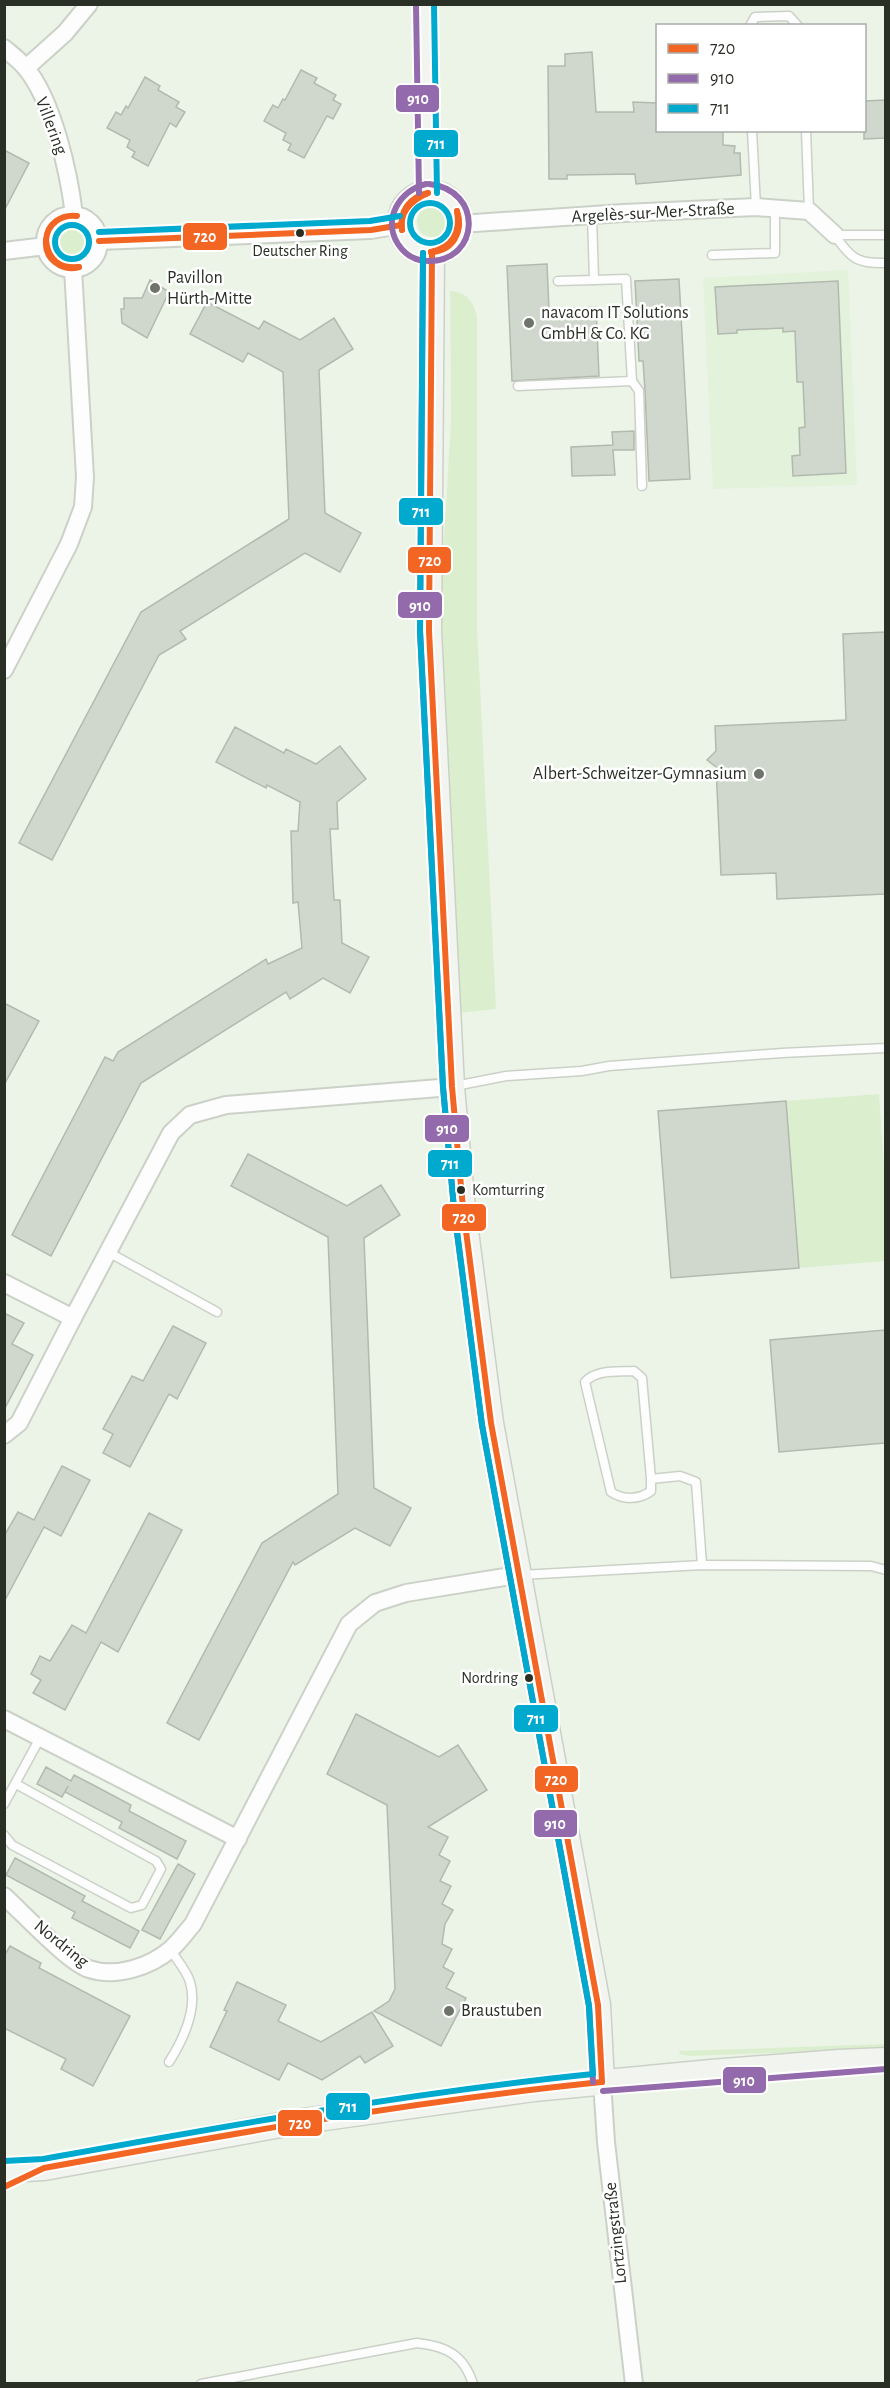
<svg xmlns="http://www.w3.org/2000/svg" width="890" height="2388" font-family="'Alegreya Sans',sans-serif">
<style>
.built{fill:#e3f2db}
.green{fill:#dbefcf}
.building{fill:#d0d7cc;stroke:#b2b9af;stroke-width:1.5}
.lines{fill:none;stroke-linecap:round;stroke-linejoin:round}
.lane-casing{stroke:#cbd1c7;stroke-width:11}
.street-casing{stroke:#cbd1c7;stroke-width:20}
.secondary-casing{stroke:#cbd1c7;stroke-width:27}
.lane{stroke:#fcfdfc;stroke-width:8}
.street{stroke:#fcfdfc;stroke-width:16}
.secondary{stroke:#f2f4f0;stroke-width:24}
.bus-1-casing{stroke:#fff;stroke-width:10}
.bus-2-casing{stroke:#fff;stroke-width:10}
.bus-3-casing{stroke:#fff;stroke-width:10}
.bus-1{stroke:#f26522;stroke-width:6}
.bus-2{stroke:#936aab;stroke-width:6}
.bus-3{stroke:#00a9ce;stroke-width:6}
.bus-dot{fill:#2a2f26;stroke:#fff;stroke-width:2}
.poi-dot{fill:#6e746a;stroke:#fff;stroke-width:2}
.labels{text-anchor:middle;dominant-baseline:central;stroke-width:5;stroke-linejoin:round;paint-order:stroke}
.bus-label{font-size:16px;fill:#2a2f26;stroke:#fff}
.street-label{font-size:18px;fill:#2a2f26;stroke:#fff}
.poi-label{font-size:18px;fill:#2a2f26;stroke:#fff;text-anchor:start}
.line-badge{stroke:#fff;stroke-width:2}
.badge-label{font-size:16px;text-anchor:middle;font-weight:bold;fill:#fff}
</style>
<rect width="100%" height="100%" fill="#ecf4e8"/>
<!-- built -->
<path class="built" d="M 848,270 L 857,485 L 713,489 L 703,278 Z"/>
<!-- green -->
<g class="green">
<circle cx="432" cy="222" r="15"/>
<circle cx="75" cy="241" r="15"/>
<path d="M 450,291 C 467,292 473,301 477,316 L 477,625 L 496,1009 L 459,1013 L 445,786 L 440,612 L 451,419 Z"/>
<path d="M 879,1094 L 885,1182 L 885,1261 L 799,1268 L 786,1101 Z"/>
<path d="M 885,2044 L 885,2049 L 689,2056 L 679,2054 L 680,2051 Z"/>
</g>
<!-- building -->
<g class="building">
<path d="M 592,52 L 596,112 L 634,112 L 633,102 L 657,103 L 657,130 L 723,130 L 723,145 L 735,146 L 734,153 L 740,153 L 741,175 L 636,184 L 635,174 L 567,175 L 567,179 L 549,179 L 548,66 L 565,66 L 565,54 Z"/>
<path d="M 301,70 L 317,78 L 314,83 L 336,95 L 333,100 L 341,104 L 333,119 L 327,116 L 304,158 L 288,150 L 291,144 L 283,140 L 286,133 L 264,121 L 273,105 L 278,108 L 283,99 L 285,100 Z"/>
<path d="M 145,77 L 160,86 L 158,90 L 179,102 L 176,107 L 185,112 L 176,127 L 170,123 L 148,166 L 132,157 L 135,152 L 127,147 L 130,140 L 107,128 L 116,112 L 121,115 L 126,106 L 128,108 Z"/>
<path d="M 885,100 L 885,138 L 864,139 L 864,101 Z"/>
<path d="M 4,150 L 29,163 L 4,211 Z"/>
<path d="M 547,264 L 549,310 L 596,307 L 599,376 L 512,381 L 507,266 Z"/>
<path d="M 679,279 L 690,479 L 649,481 L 645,391 L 643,361 L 639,361 L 635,281 Z"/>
<path d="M 150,280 L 169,292 L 147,338 L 122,323 L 121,309 L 124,309 L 124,298 L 142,298 Z"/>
<path d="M 838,281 L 846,473 L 793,476 L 792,456 L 800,455 L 799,428 L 805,427 L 803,382 L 797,382 L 795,331 L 783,332 L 783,328 L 737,330 L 737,333 L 718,334 L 715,287 Z"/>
<path d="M 207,302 L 259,329 L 264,321 L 300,340 L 334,318 L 353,349 L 319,370 L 325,513 L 361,533 L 340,572 L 305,553 L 180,631 L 186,639 L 159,655 L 52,860 L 19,843 L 141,612 L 289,519 L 283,372 L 248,353 L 243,362 L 190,334 Z"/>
<path d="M 634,431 L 634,450 L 613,450 L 615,475 L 572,476 L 571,447 L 613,445 L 612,432 Z"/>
<path d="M 885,632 L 885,894 L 777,899 L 776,873 L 721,875 L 716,767 L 707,760 L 716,751 L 715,726 L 846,720 L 843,634 Z"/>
<path d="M 235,727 L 284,753 L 286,749 L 316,764 L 340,746 L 366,779 L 337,802 L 338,829 L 330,829 L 334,900 L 340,900 L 342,943 L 369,957 L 350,993 L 323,978 L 290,999 L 286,992 L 141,1083 L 51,1256 L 12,1235 L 105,1057 L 113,1061 L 118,1052 L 266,959 L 268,964 L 302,948 L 298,902 L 293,903 L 291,831 L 298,831 L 300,802 L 267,785 L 266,788 L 216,762 Z"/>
<path d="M 4,1003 L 39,1021 L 4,1085 Z"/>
<path d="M 786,1101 L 799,1268 L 671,1278 L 658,1111 Z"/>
<path d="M 248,1154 L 347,1206 L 381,1185 L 400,1215 L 364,1238 L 374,1488 L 411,1508 L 390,1546 L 355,1528 L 295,1565 L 293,1562 L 199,1740 L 167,1723 L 262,1543 L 338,1494 L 328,1237 L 231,1186 Z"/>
<path d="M 4,1313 L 24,1323 L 12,1344 L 33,1355 L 4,1410 Z"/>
<path d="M 173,1326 L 206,1343 L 177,1399 L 169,1394 L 130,1467 L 103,1453 L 113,1434 L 103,1429 L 132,1376 L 143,1381 Z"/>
<path d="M 885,1330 L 885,1443 L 779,1452 L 770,1340 Z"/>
<path d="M 62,1466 L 90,1480 L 61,1536 L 44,1527 L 4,1602 L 4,1536 L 18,1512 L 34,1520 Z"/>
<path d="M 149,1513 L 182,1530 L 118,1652 L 101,1642 L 65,1710 L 33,1693 L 41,1680 L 31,1674 L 40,1656 L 50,1661 L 72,1625 L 86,1633 Z"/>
<path d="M 356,1714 L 439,1757 L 458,1745 L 487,1790 L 428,1827 L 448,1837 L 439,1855 L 450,1861 L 440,1881 L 451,1886 L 442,1904 L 453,1910 L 445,1924 L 442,1944 L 452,1949 L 443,1967 L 454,1973 L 446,1988 L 466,1998 L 441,2046 L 374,2011 L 389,2001 L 395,1989 L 387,1805 L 327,1774 Z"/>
<path d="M 46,1767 L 71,1781 L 74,1775 L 97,1787 L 131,1805 L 129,1811 L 186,1841 L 177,1859 L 119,1828 L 122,1822 L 65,1792 L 68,1786 L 62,1797 L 37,1784 Z"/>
<path d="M 15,1858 L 85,1896 L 82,1901 L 139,1931 L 130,1948 L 72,1918 L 75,1912 L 6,1875 Z"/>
<path d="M 178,1864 L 195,1874 L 160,1939 L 142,1930 Z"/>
<path d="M 10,1946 L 41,1963 L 39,1968 L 130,2016 L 93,2086 L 61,2069 L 66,2059 L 4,2028 L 4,1956 Z"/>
<path d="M 237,1982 L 286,2005 L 278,2021 L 321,2042 L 372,2012 L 393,2046 L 365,2063 L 360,2056 L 322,2080 L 288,2063 L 279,2080 L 210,2047 L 227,2011 L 224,2010 Z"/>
</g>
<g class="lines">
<defs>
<g id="lane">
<path d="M 750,26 L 755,17 L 789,16 L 798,26"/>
<path d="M 752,130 L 756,207"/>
<path d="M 806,130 L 809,211"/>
<path d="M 835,235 C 850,258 857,264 886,263"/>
<path d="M 835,235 L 886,235"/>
<path d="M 712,255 L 775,253 L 775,208"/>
<path d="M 558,281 L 594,280"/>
<path d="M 632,381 L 639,391 L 642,486"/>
<path d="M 518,386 L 632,381 L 626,279 L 594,280 L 592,215"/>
<path d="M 455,1086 L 506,1076 L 582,1071 L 609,1066 L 782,1053 L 886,1048"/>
<path d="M 108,1252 L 217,1312"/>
<path d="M 651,1479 L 642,1378 L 634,1371 C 618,1372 596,1369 585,1382 L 611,1492 C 623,1500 639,1500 651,1491 L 651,1479 L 680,1476 L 696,1482 L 702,1565"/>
<path d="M 521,1575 L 702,1565 L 871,1566 L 886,1570"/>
<path d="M 4,1804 L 40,1738"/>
<path d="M 4,1835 L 12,1845 L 131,1908 L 142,1905 L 161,1869 L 156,1861 L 16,1784"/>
<path d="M 169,2062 C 183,2040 198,2009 190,1982 C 187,1971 176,1959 170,1949"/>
<path d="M 201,2384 L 417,2343 C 446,2346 464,2355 473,2384"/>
</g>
<g id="street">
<path d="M 4,48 C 11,54 19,60 25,67 C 53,100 69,173 74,215"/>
<path d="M 26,68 L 65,33 L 89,4"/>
<circle cx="72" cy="242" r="27"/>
<path d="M 460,224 L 623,213 L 756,207 L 809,211 L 835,235"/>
<path d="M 99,241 L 371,230 L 401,225"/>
<path d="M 4,251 L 46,246"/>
<path d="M 4,670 L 69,544 L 83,507 L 85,477 L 73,269"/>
<path d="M 4,1283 L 73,1318 L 19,1423 L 4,1435"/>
<path d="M 73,1318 L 171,1133 L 190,1115 L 226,1105 L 452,1087"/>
<path d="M 4,1719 L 238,1839"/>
<path d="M 4,1896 C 23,1913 68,1962 89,1969 C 116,1978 150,1967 171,1949 C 179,1942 186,1932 193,1924 L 349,1624 L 375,1603 L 406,1593 L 517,1575"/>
<path d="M 602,2082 L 606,2142 L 634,2384"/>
</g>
<g id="secondary">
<path d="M 425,4 L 428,193"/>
<circle cx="430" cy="223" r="30"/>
<path d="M 432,253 L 429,631 L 452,1087 L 463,1208 L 491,1423 L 598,2005 L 602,2082"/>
<path d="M 4,2170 L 44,2168 L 303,2121 L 534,2089 L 711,2072 L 839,2062 L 886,2060"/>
</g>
</defs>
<!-- lane casing -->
<use href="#lane" class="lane-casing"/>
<!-- street casing -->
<use href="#street" class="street-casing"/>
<!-- secondary casing -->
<use href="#secondary" class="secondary-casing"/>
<!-- lane -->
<use href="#lane" class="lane"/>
<!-- street -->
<use href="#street" class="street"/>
<!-- secondary -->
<use href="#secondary" class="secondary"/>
<defs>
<g id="bus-1">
<path d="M 402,230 C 399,211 410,197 428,193"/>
<path d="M 402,230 C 399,211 412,200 428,193"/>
<path d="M 46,240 C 48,260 60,269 79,267"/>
<path d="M 46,240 C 44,259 62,272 79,267"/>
<path d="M 46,240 C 47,224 61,214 77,216"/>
<path d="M 99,241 L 371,230 L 401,225"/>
<path d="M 431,252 C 453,247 461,233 457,211"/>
<path d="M 431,252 C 453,251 464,231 457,211"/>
<path d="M 432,253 L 429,631 L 452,1087 L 463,1208 L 491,1423 L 598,2005 L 602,2082"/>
<path d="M 4,2187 L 44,2168 C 230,2134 414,2101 602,2082"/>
</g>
<g id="bus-2">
<path d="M 416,4 L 419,193"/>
<path d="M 426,184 C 400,190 382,219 398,244 C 405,255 416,261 429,261 C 480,261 484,190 429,184"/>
<path d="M 423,253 L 420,631 L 443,1087 L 454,1209 L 482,1425 L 589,2006 L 593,2082"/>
<path d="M 603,2091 L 886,2069"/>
</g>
<g id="bus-3">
<path d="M 434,4 L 437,193"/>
<circle cx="430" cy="223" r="20"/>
<circle cx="72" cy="242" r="17"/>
<path d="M 99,232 L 370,221 L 400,216"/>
<path d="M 4,2161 L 43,2159 C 226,2126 408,2093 593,2074 L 589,2006 L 482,1425 L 454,1209 L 443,1087 L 420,631 L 423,253"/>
</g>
</defs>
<!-- bus-1 casing -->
<use href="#bus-1" class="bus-1-casing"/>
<!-- bus-2 casing -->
<use href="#bus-2" class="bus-2-casing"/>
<!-- bus-3 casing -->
<use href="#bus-3" class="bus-3-casing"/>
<!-- bus-1 -->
<use href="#bus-1" class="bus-1"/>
<!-- bus-2 -->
<use href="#bus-2" class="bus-2"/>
<!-- bus-3 -->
<use href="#bus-3" class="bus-3"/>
</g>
<!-- markers -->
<g class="bus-dot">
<circle cx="300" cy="233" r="5"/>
<circle cx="461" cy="1190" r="5"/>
<circle cx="529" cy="1678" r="5"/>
</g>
<g class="poi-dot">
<circle cx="155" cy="288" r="6"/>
<circle cx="529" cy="323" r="6"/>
<circle cx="759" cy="774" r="6"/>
<circle cx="449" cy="2011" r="6"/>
</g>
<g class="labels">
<!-- bus labels -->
<g class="bus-label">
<text x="300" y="251">Deutscher Ring</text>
<text x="472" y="1190" text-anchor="start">Komturring</text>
<text x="518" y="1678" text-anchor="end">Nordring</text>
</g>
<!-- street labels -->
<g class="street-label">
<text transform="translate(51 126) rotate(69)">Villering</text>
<text transform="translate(653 213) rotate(-3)">Argelès-sur-Mer-Straße</text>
<text transform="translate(61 1944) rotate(39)">Nordring</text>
<text transform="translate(616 2233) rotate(-96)">Lortzingstraße</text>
</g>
<!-- poi labels -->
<g class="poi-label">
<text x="167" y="278">Pavillon<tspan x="167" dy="21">Hürth-Mitte</tspan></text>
<text x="541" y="313">navacom IT Solutions<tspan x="541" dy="21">GmbH &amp; Co. KG</tspan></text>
<text x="747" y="774" text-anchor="end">Albert-Schweitzer-Gymnasium</text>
<text x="461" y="2011">Braustuben</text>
</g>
</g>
<g class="line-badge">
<rect x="395" y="84" width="45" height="29" rx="6" fill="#936aab"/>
<rect x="413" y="129" width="46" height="29" rx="6" fill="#00a9ce"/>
<rect x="182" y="222" width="46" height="29" rx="6" fill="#f26522"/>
<rect x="398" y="497" width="46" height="29" rx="6" fill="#00a9ce"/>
<rect x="407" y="546" width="45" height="28" rx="6" fill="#f26522"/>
<rect x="397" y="591" width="46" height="28" rx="6" fill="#936aab"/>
<rect x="424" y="1114" width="46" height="29" rx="6" fill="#936aab"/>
<rect x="427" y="1149" width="46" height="29" rx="6" fill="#00a9ce"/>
<rect x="441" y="1203" width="46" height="29" rx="6" fill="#f26522"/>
<rect x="513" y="1704" width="46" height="29" rx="6" fill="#00a9ce"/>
<rect x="534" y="1765" width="45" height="28" rx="6" fill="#f26522"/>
<rect x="533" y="1809" width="45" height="29" rx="6" fill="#936aab"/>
<rect x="722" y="2066" width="45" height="28" rx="6" fill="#936aab"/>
<rect x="325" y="2092" width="46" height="29" rx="6" fill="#00a9ce"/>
<rect x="277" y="2109" width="46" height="28" rx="6" fill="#f26522"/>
</g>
<g class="badge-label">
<text x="418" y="104">910</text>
<text x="436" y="149">711</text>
<text x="205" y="242">720</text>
<text x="421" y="517">711</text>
<text x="430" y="566">720</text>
<text x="420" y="611">910</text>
<text x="447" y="1134">910</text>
<text x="450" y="1169">711</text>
<text x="464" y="1223">720</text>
<text x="536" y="1724">711</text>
<text x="556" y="1785">720</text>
<text x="555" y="1829">910</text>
<text x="744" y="2086">910</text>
<text x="348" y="2112">711</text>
<text x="300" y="2129">720</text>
</g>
<!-- border -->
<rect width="890" height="2388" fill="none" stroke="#2a2f26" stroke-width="12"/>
<!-- legend -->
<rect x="656" y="24" width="210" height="108" fill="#ffffff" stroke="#aaaca8" stroke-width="1.5"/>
<rect x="668" y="44" width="30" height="9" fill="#f26522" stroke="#aaaca8" stroke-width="1.5"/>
<text x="710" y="54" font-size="18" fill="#2a2f26">720</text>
<rect x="668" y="74" width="30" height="9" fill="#936aab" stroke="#aaaca8" stroke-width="1.5"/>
<text x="710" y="84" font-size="18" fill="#2a2f26">910</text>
<rect x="668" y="104" width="30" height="9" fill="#00a9ce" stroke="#aaaca8" stroke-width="1.5"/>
<text x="710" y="114" font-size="18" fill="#2a2f26">711</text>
</svg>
